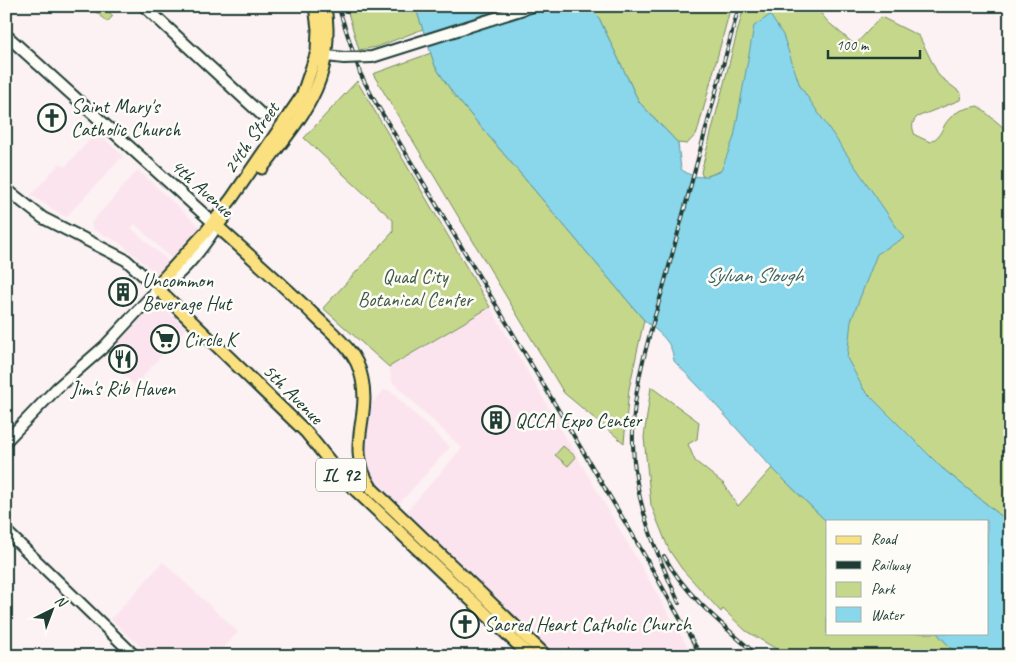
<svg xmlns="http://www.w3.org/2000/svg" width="1016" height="662" font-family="Caveat,sans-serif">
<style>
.built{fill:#fbe4ee}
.green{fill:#c5d78b;stroke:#728a60}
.water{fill:#8ad6ea;stroke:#5f99a1}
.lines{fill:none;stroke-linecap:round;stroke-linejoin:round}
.secondary-casing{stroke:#1f3d34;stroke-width:14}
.primary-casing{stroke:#1f3d34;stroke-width:15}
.secondary{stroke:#fdfcf7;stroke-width:10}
.primary{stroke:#fbe080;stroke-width:11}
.rail-casing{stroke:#1f3d34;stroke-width:4}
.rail{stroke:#fdfcf7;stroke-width:2;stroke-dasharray:5.5;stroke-linecap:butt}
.secondary-bridge-casing{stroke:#1f3d34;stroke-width:14;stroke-linecap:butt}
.secondary-bridge{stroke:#fdfcf7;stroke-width:10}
.labels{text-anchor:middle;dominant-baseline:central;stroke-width:5;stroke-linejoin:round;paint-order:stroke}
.shield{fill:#fdfcf7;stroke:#62766e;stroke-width:1}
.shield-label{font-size:19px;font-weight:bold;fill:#1f3d34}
.poi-label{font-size:20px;fill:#1f3d34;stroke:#fdfcf7;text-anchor:start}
.street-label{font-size:20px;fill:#1f3d34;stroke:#fdfcf7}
.park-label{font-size:20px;fill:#405c45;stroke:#fdfcf7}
.water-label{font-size:21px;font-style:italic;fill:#3a6362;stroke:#fdfcf7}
</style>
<rect width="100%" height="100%" fill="#fcf1f3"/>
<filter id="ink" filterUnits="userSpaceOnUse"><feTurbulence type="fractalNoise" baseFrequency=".02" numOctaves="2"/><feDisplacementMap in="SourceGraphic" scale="10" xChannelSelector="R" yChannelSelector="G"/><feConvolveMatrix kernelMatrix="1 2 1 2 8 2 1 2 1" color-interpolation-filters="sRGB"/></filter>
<g filter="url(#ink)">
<!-- built -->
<g class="built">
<path d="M 97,132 L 123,156 L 66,217 L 31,195 L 60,163 L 65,167 Z"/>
<path d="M 138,170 L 201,228 L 173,260 L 135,224 L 131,228 L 170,263 L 158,275 L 119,242 L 93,229 L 91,223 Z"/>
<path d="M 157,302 L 186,328 L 135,385 L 106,356 Z"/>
<path d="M 490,307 L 693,656 L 556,656 L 406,512 L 462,448 L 392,382 L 389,368 Z"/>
<path d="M 384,390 L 390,391 L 450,447 L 397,506 L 373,478 L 364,455 L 367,409 Z"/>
<path d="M 163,562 L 238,632 L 216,656 L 151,656 L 111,619 Z"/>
</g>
<!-- green -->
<g class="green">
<path d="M 97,6 L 103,6 L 113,16 L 107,22 L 94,10 Z"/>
<path d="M 346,6 L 415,6 L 423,29 L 377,47 L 359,50 Z"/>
<path d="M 569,6 L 731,6 L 697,133 L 687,144 L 678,143 L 639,102 L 598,16 L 575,11 Z"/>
<path d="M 744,6 L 815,6 L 828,22 L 855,45 L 881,17 L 919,36 L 939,76 L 961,93 L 960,100 L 917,117 C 911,123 912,128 915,135 L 930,142 C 942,137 941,127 950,118 C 957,110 968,108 978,106 L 1010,133 L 1010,523 L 942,468 L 864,390 L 720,171 L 703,178 L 701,172 Z"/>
<path d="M 431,53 L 435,66 L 454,95 L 644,320 L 629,389 L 624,443 L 564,393 L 373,74 Z"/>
<path d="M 357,81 L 490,307 L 389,367 L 323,308 L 393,232 L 393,220 L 304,138 Z"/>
<path d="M 651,387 L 699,422 L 697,439 L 688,444 L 695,461 L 724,484 L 738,506 L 772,468 L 827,522 L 827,633 L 937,633 L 958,656 L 788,656 L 746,631 L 723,609 L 721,612 L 682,569 L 669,550 L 651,505 L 644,437 Z"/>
<path d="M 563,446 L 576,457 L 568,466 L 555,455 Z"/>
</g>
<!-- water -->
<path class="water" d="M 415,6 L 569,6 L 575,11 L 590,8 L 598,16 L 639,102 L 678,143 L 681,169 C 695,180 705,178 721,171 L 734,137 L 754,26 L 770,15 L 783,35 L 800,86 L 904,238 L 877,254 L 851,321 L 847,358 L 864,390 L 942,468 L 1010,523 L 1010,656 L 958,656 L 937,633 L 987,633 L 987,521 L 827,522 L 772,468 L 705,393 L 674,361 C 672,340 659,333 644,320 L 454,95 L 435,66 Z"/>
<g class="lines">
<defs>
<g id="secondary">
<path d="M 144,6 L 262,115"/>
<path d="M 6,35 L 217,226 C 202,249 182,276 158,289 L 105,346 L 57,388 L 6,441"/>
<path d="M 318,55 L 344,58"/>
<path d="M 6,189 L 43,218 L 126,260 L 158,289"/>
<path d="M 6,531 L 135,656"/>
</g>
<g id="primary">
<path d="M 315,6 L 318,29 L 317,52 L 302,96 L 232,198 L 205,233 L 163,279 L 158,289 L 306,432 L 344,479 L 530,656"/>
<path d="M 262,168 C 304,114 336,80 325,6"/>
<path d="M 225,216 L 217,226 C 250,256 283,285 315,316 C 326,327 338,337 347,348 C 355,357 360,368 362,379 C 371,420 344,448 372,489 L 546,656"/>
</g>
</defs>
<!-- secondary casing -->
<use href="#secondary" class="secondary-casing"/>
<!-- primary casing -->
<use href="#primary" class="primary-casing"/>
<!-- secondary -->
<use href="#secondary" class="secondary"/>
<!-- primary -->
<use href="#primary" class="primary"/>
<defs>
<g id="rail">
<path d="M 338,6 L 360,73 L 373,98 L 638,544 L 701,656"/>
<path d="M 664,556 C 686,596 724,626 758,656"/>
<path d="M 679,603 C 656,552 634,501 633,444 C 631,385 653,326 668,270 C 692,182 715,94 739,6"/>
</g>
</defs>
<!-- rail casing -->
<use href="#rail" class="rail-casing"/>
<!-- rail -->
<use href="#rail" class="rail"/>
<defs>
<path id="secondary-bridge" d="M 344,58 L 372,57 L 533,6"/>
</defs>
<!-- secondary-bridge casing -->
<use href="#secondary-bridge" class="secondary-bridge-casing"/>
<!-- secondary-bridge -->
<use href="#secondary-bridge" class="secondary-bridge"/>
</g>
</g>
<!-- icons -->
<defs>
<symbol id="church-ring" viewBox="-11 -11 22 22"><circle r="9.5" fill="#fdfcf7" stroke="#1f3d34" stroke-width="1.5"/><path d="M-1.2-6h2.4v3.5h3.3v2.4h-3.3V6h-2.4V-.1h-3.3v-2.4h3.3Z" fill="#1f3d34"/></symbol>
<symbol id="building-ring" viewBox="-11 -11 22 22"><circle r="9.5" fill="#fdfcf7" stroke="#1f3d34" stroke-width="1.5"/><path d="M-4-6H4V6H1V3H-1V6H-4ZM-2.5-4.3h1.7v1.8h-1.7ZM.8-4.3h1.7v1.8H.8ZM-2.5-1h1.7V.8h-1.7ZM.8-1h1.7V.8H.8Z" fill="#1f3d34"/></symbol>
<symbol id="supermarket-ring" viewBox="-11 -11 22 22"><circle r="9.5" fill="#fdfcf7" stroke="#1f3d34" stroke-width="1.5"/><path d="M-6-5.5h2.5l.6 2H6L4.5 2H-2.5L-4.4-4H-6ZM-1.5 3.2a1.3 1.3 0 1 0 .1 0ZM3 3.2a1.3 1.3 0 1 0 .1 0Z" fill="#1f3d34"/></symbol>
<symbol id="restaurant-ring" viewBox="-11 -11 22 22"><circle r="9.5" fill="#fdfcf7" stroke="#1f3d34" stroke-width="1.5"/><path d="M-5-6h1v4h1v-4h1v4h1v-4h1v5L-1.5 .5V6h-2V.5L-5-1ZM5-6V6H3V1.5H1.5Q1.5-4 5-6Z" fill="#1f3d34"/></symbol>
</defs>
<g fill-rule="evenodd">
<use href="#church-ring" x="36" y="102" width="32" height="32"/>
<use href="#building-ring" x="107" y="276" width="32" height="32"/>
<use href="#supermarket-ring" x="149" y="323" width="32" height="32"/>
<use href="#restaurant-ring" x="107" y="343" width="32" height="32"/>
<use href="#building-ring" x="480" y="404" width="32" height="32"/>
<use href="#church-ring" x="449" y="608" width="32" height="32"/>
</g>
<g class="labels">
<!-- shield labels -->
<rect class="shield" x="316" y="458.5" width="50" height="33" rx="4"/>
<g class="shield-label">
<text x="341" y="475">IL 92</text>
</g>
<!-- poi labels -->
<g class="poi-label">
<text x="71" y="106">Saint Mary's<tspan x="71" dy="23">Catholic Church</tspan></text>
<text x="142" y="280">Uncommon<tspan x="142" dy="23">Beverage Hut</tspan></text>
<text x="184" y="339">Circle K</text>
<text x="123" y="388" text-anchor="middle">Jim's Rib Haven</text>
<text x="515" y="420">QCCA Expo Center</text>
<text x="484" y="624">Sacred Heart Catholic Church</text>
</g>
<!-- street labels -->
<g class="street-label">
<text transform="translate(251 138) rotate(-55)">24th Street</text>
<text transform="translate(202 188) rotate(42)">4th Avenue</text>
<text transform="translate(293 394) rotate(45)">5th Avenue</text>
</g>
<!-- park labels -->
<g class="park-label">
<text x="415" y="276">Quad City<tspan x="415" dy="23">Botanical Center</tspan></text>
</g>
<!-- water labels -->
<g class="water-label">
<text x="754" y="275">Sylvan Slough</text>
</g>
</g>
<!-- margin -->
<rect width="1016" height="662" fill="none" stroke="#fdfcf7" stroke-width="25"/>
<rect x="12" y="12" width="991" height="637" fill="none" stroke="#1f3d34" stroke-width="2" filter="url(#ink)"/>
<!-- legend -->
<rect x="826" y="520" width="162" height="115" fill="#fdfcf7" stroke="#a4b0a9"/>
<rect x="836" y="536" width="25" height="8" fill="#fbe080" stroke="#a4b0a9"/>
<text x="871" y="544" font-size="15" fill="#1f3d34">Road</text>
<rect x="836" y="561" width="25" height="8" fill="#1f3d34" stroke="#a4b0a9"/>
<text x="871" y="570" font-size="15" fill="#1f3d34">Railway</text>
<rect x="836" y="582" width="25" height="15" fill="#c5d78b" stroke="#a4b0a9"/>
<text x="871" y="594" font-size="15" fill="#1f3d34">Park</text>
<rect x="836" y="607" width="25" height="15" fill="#8ad6ea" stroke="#a4b0a9"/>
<text x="871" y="620" font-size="15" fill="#1f3d34">Water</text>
<!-- north arrow -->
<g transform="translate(52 610) rotate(42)" stroke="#fdfcf7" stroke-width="4" paint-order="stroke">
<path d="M0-4L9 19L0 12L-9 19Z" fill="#1f3d34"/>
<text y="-8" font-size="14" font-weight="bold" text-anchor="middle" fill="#1f3d34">N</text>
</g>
<!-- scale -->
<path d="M828 50v8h92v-8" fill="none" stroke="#1f3d34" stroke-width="2.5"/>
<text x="836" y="50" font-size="15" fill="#1f3d34" stroke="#fdfcf7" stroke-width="4" paint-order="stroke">100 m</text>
</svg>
